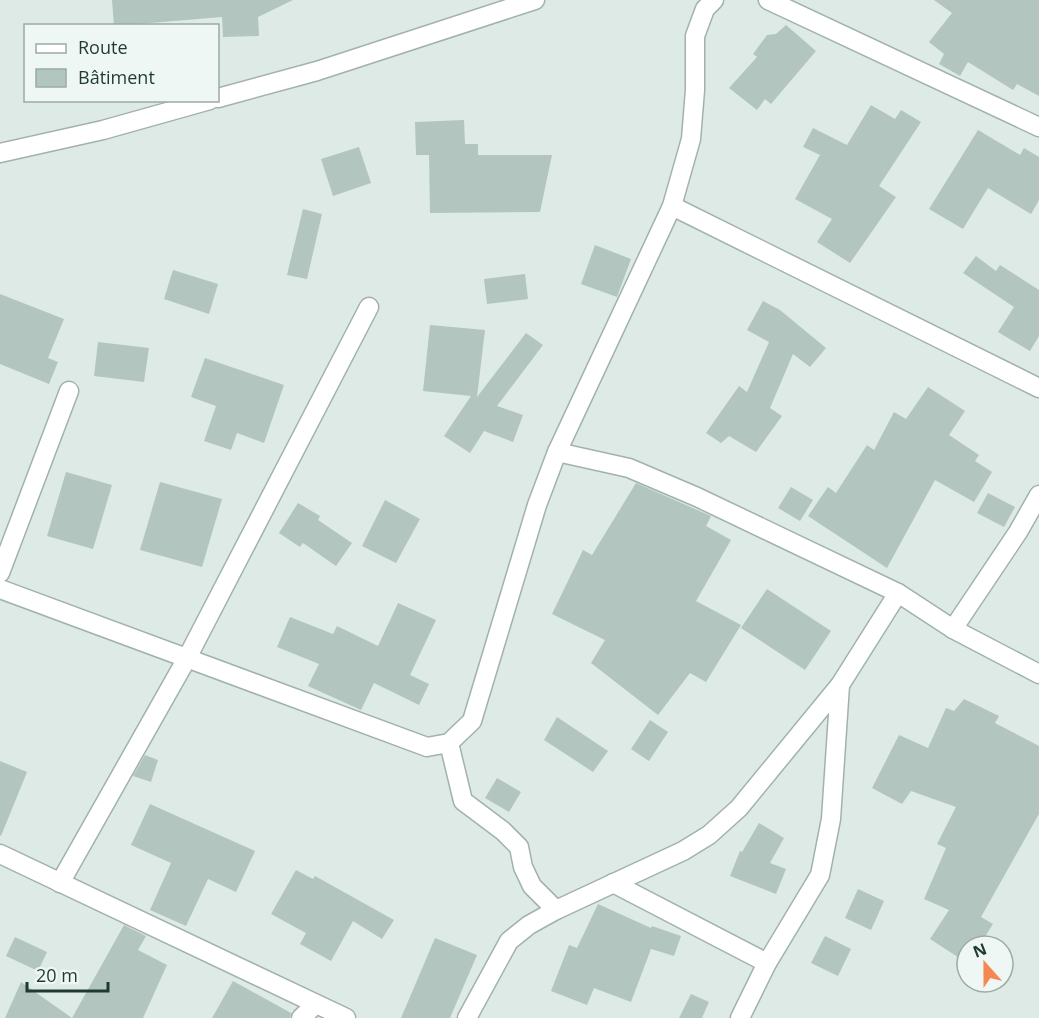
<svg xmlns="http://www.w3.org/2000/svg" width="1039" height="1018" font-family="'Open Sans',sans-serif">
<style>
.building{fill:#b3c5bf}
.lines{fill:none;stroke-linecap:round;stroke-linejoin:round}
.street-casing{stroke:#a1b2ad;stroke-width:21}
.street{stroke:#fff;stroke-width:18}
</style>
<rect width="100%" height="100%" fill="#deeae6"/>
<!-- building -->
<g class="building">
<path d="M 112,0 L 293,0 L 258,17 L 259,36 L 223,37 L 222,17 L 114,26 Z"/>
<path d="M 934,0 L 1039,0 L 1039,96 L 1017,84 L 1013,90 L 968,62 L 960,76 L 939,64 L 944,54 L 929,42 L 952,13 Z"/>
<path d="M 786,25 L 816,51 L 771,104 L 765,99 L 757,110 L 729,88 L 757,57 L 753,54 L 767,35 L 776,34 Z"/>
<path d="M 871,105 L 895,119 L 901,110 L 921,122 L 879,186 L 896,197 L 850,263 L 817,242 L 832,219 L 795,199 L 820,155 L 803,147 L 813,128 L 847,145 Z"/>
<path d="M 464,120 L 465,144 L 478,144 L 478,155 L 552,155 L 540,212 L 430,213 L 429,155 L 416,155 L 415,122 Z"/>
<path d="M 978,130 L 1020,155 L 1024,148 L 1039,157 L 1039,200 L 1031,214 L 988,188 L 963,229 L 929,209 Z"/>
<path d="M 359,147 L 371,183 L 333,196 L 321,159 Z"/>
<path d="M 303,209 L 322,214 L 307,279 L 287,275 Z"/>
<path d="M 595,245 L 631,259 L 617,297 L 581,284 Z"/>
<path d="M 976,256 L 996,271 L 1000,265 L 1039,290 L 1039,336 L 1030,351 L 998,332 L 1014,307 L 963,273 Z"/>
<path d="M 173,270 L 218,284 L 209,314 L 164,299 Z"/>
<path d="M 525,274 L 528,299 L 487,304 L 484,279 Z"/>
<path d="M 0,294 L 64,319 L 48,358 L 58,362 L 49,384 L 0,364 Z"/>
<path d="M 763,301 L 780,310 L 826,348 L 810,367 L 793,354 L 770,408 L 782,416 L 756,452 L 729,436 L 721,443 L 706,433 L 739,386 L 747,392 L 769,342 L 747,330 Z"/>
<path d="M 430,325 L 485,330 L 477,397 L 526,333 L 543,345 L 497,406 L 523,415 L 513,442 L 484,431 L 470,453 L 444,436 L 471,396 L 423,391 Z"/>
<path d="M 98,342 L 149,348 L 144,382 L 94,376 Z"/>
<path d="M 205,358 L 284,385 L 264,443 L 237,433 L 231,450 L 204,441 L 216,406 L 191,397 Z"/>
<path d="M 928,387 L 965,411 L 949,435 L 979,455 L 975,461 L 992,472 L 974,502 L 935,480 L 887,568 L 808,516 L 828,487 L 836,493 L 867,445 L 874,450 L 894,412 L 906,419 Z"/>
<path d="M 66,472 L 112,485 L 93,549 L 47,536 Z"/>
<path d="M 160,482 L 222,499 L 202,567 L 140,550 Z"/>
<path d="M 636,483 L 711,516 L 706,526 L 731,540 L 696,601 L 741,625 L 706,682 L 690,673 L 658,715 L 591,663 L 605,640 L 552,614 L 583,550 L 592,555 Z"/>
<path d="M 791,487 L 813,500 L 800,521 L 778,508 Z"/>
<path d="M 988,493 L 1015,507 L 1004,527 L 977,513 Z"/>
<path d="M 385,500 L 420,519 L 396,563 L 362,546 Z"/>
<path d="M 298,503 L 320,516 L 318,520 L 352,543 L 336,566 L 303,543 L 300,547 L 279,533 Z"/>
<path d="M 767,589 L 831,631 L 805,670 L 741,628 Z"/>
<path d="M 398,603 L 436,620 L 410,675 L 429,684 L 419,705 L 374,683 L 361,710 L 308,686 L 319,664 L 277,647 L 290,617 L 333,634 L 337,626 L 378,646 Z"/>
<path d="M 964,699 L 999,716 L 995,723 L 1039,746 L 1039,814 L 981,917 L 993,924 L 979,946 L 967,946 L 967,963 L 930,939 L 949,910 L 924,899 L 946,848 L 937,844 L 956,807 L 911,791 L 902,804 L 872,788 L 899,735 L 928,748 L 946,708 L 954,711 Z"/>
<path d="M 557,717 L 608,751 L 593,772 L 544,740 Z"/>
<path d="M 650,720 L 668,732 L 649,761 L 631,749 Z"/>
<path d="M 145,755 L 158,760 L 151,782 L 133,776 Z"/>
<path d="M 0,761 L 27,772 L 1,836 L 0,835 Z"/>
<path d="M 497,778 L 521,792 L 509,812 L 485,798 Z"/>
<path d="M 150,804 L 255,851 L 236,892 L 208,879 L 186,926 L 150,910 L 171,863 L 131,845 Z"/>
<path d="M 759,823 L 784,838 L 770,863 L 786,869 L 776,894 L 730,876 L 740,851 L 742,852 Z"/>
<path d="M 296,870 L 313,879 L 315,876 L 394,920 L 382,939 L 353,921 L 331,961 L 300,944 L 306,933 L 271,914 Z"/>
<path d="M 858,889 L 884,901 L 871,930 L 845,918 Z"/>
<path d="M 598,904 L 651,928 L 652,926 L 681,936 L 674,956 L 651,949 L 631,1002 L 594,988 L 587,1005 L 551,991 L 569,945 L 577,948 Z"/>
<path d="M 124,925 L 146,936 L 138,950 L 167,965 L 143,1018 L 5,1018 L 21,982 L 72,1018 Z"/>
<path d="M 825,936 L 851,949 L 838,976 L 811,963 Z"/>
<path d="M 15,937 L 47,952 L 38,971 L 6,956 Z"/>
<path d="M 435,938 L 477,955 L 450,1018 L 401,1018 Z"/>
<path d="M 233,981 L 291,1013 L 290,1018 L 212,1018 Z"/>
<path d="M 691,994 L 709,1002 L 702,1018 L 679,1018 Z"/>
</g>
<g class="lines">
<defs>
<g id="street">
<path d="M 768,0 L 1039,127"/>
<path d="M 218,98 L 317,71 L 535,0"/>
<path d="M 0,153 L 103,130 L 210,100"/>
<path d="M 672,206 L 1039,388"/>
<path d="M 557,452 L 629,468 L 697,497 L 898,593 L 953,629 L 1018,532 L 1039,495"/>
<path d="M 0,573 L 69,391"/>
<path d="M 0,589 L 427,747 L 449,743 L 472,721 L 537,505 L 557,452 L 672,206 L 691,139 L 695,90 L 695,36 L 705,9 L 714,0"/>
<path d="M 953,629 L 1039,674"/>
<path d="M 449,743 L 463,801 L 503,831 L 519,847 L 523,867 L 532,886 L 556,910"/>
<path d="M 0,854 L 346,1018"/>
<path d="M 60,883 L 186,660 L 369,307"/>
<path d="M 613,883 L 767,963"/>
<path d="M 301,1018 L 315,1005"/>
<path d="M 467,1018 L 509,941 L 529,925 L 556,910 L 683,851 L 709,835 L 739,808 L 840,685 L 898,593"/>
<path d="M 740,1018 L 767,963 L 820,875 L 831,819 L 840,685"/>
</g>
</defs>
<!-- street casing -->
<use href="#street" class="street-casing"/>
<!-- street -->
<use href="#street" class="street"/>
</g>
<!-- legend -->
<rect x="24" y="24" width="195" height="78" fill="#eef7f3" stroke="#9baba7" stroke-width="1.5"/>
<rect x="36" y="44" width="30" height="9" fill="#ffffff" stroke="#9baba7" stroke-width="1.5"/>
<text x="78" y="54" font-size="18" fill="#1f3a35">Route</text>
<rect x="36" y="69" width="30" height="18" fill="#b3c5bf" stroke="#9baba7" stroke-width="1.5"/>
<text x="78" y="84" font-size="18" fill="#1f3a35">Bâtiment</text>
<!-- north arrow -->
<g transform="translate(985 964) rotate(339)"><circle r="28" fill="#eef7f3" stroke="#9baba7" stroke-width="1.5"/>
<path d="M0-4.5L10 22L0 15L-10 22Z" fill="#f58751"/>
<text y="-9" font-size="16" font-weight="bold" text-anchor="middle" fill="#1f3a35">N</text>
</g>
<!-- scale -->
<path d="M27 982v9h81v-9" fill="none" stroke="#1f3a35" stroke-width="3"/>
<text x="36" y="982" font-size="18" fill="#1f3a35" stroke="#eef7f3" stroke-width="4.5" paint-order="stroke">20 m</text>
</svg>
